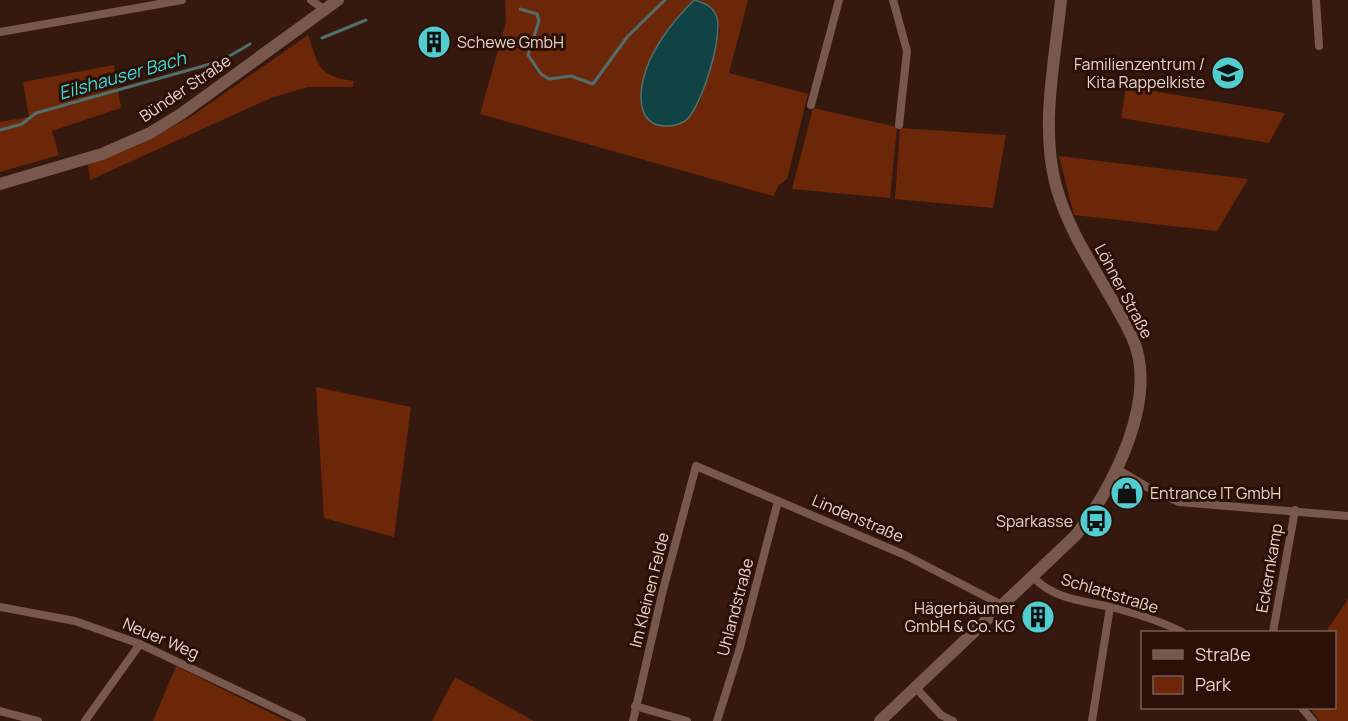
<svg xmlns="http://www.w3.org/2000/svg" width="1348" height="721" font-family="Manrope,sans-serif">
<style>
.green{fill:#6b2708;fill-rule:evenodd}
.water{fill:#114344;stroke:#516e6d;stroke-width:1.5}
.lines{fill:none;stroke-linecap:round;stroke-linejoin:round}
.stream{stroke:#516e6d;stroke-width:3}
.street{stroke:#78584c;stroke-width:8}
.secondary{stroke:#78584c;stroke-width:12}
.labels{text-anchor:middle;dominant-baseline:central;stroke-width:6;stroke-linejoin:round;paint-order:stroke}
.poi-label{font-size:16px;fill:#e6d3cc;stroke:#2a1006;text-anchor:end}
.street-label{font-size:16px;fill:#e6d3cc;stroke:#2a1006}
.water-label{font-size:18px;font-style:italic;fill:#38dbde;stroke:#2a1006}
</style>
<rect width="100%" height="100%" fill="#35190f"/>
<!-- green -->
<g class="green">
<path d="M 505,0 L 748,0 L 729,73 L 808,94 L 787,179 L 779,185 L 773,196 L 480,114 L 506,22 ZM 694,1 L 708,5 L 717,15 L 720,31 L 700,101 L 686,121 L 646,71 L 679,15 Z"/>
<path d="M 308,35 C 319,67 318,76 354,81 L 353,87 L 308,87 L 271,98 L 90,180 L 88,165 L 136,146 L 189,118 Z"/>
<path d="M 114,65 L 121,108 L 52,131 L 59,155 L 0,172 L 0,122 L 29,117 L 23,82 Z"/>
<path d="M 1126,87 L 1146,90 L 1285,113 L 1269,143 L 1121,118 Z"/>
<path d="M 813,108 L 897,127 L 890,198 L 792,189 Z"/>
<path d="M 900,128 L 1006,135 L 993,208 L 895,199 Z"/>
<path d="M 1059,156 L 1248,179 L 1217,231 L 1074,215 Z"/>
<path d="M 316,387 L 411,407 L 394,537 L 324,518 Z"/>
<path d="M 1348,599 L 1348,721 L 1320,721 L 1310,708 L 1334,708 L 1334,632 L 1326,632 Z"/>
<path d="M 176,666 L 287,721 L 153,721 Z"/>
<path d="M 455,677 L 534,721 L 432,721 Z"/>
</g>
<!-- water -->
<path class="water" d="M 694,0 C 704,3 711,5 716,15 C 725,32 701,110 685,121 C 680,124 673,126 668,126 C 641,127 638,102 643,80 C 650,50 672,22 694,0 Z"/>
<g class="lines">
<!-- stream -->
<g class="stream">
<path d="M 520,9 L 537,14 L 539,21 L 528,55 L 541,74 L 549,79 L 571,76 L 593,84 L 627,37 L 665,0"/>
<path d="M 322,38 L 366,20"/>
<path d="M 0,130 L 22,124 L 36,113 L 221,61 L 250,44"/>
</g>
<!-- street -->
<g class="street">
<path d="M 311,0 L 326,11"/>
<path d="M 893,0 L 907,51 L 899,125"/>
<path d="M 1316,0 L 1319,46"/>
<path d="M 0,32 L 182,0"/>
<path d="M 811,105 L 839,0"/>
<path d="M 1117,469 L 1154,491 L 1179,502 L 1348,516"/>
<path d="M 1034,578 C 1054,599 1083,601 1111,607 C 1134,613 1161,621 1182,632"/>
<path d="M 0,607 L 75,621 L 140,644 L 302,721"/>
<path d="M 1273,632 L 1295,510"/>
<path d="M 915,687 L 941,715 L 953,721"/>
<path d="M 635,706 L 687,721"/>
<path d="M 1302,708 L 1313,721"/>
<path d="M 0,711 L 38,721"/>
<path d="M 85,721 L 140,644"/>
<path d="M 633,721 L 662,594 L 696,466 L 905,555 L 1004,606"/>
<path d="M 717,721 L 739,651 L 778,501"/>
<path d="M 1092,721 L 1110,607"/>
</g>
<!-- secondary -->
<g class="secondary">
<path d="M 0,184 L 102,154 L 150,133 L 181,114 L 338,0"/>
<path d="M 880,721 L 1076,535 C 1113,488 1160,397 1132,337 C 1108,286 1071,241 1056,186 C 1040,126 1055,61 1061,0"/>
</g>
</g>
<!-- icons -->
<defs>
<symbol id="building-disc" viewBox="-11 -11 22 22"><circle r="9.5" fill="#52cdcf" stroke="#2a1006"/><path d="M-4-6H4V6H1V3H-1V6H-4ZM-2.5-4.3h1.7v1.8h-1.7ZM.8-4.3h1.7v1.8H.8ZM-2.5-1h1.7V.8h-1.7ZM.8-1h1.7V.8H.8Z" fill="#111"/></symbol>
<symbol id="school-disc" viewBox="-11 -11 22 22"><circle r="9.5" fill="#52cdcf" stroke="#2a1006"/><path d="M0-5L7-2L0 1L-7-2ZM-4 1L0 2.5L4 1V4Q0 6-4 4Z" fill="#111"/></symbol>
<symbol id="shop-disc" viewBox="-11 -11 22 22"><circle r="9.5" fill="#52cdcf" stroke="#2a1006"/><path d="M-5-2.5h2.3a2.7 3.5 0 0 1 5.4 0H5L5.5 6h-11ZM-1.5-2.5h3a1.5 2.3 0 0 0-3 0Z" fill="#111"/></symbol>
<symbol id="bus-disc" viewBox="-11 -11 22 22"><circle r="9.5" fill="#52cdcf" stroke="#2a1006"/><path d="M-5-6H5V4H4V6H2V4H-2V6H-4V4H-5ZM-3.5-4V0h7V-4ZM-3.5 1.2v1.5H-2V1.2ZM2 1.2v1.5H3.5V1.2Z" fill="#111"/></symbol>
</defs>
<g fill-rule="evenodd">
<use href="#building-disc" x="415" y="23" width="38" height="38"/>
<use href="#school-disc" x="1209" y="54" width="38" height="38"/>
<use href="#shop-disc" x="1108" y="474" width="38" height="38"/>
<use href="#bus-disc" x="1077" y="502" width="38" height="38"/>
<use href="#building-disc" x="1019" y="598" width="38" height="38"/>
</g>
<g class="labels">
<!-- poi labels -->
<g class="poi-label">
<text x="457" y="42" text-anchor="start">Schewe GmbH</text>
<text x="1205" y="64">Familienzentrum /<tspan x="1205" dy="18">Kita Rappelkiste</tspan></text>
<text x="1150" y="493" text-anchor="start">Entrance IT GmbH</text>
<text x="1073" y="521">Sparkasse</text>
<text x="1015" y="608">Hägerbäumer<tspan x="1015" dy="18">GmbH &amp; Co. KG</tspan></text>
</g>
<!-- street labels -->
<g class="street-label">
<text transform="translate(185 88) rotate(-34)">Bünder Straße</text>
<text transform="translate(1124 291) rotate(62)">Löhner Straße</text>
<text transform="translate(858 518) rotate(23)">Lindenstraße</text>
<text transform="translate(1269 568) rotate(-80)">Eckernkamp</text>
<text transform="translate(649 590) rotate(-76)">Im Kleinen Felde</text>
<text transform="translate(1110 593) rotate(17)">Schlattstraße</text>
<text transform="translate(735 607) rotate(-75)">Uhlandstraße</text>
<text transform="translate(161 638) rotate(23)">Neuer Weg</text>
</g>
<!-- water labels -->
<g class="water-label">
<text transform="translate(122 75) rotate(-16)">Eilshauser Bach</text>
</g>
</g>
<!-- legend -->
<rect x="1141" y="631" width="195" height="78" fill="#2a1006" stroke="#755e55" stroke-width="1.5"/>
<rect x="1153" y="650" width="30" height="9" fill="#78584c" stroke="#755e55" stroke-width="1.5"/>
<text x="1195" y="661" font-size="18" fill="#e6d3cc">Straße</text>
<rect x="1153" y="676" width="30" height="18" fill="#6b2708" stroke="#755e55" stroke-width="1.5"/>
<text x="1195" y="691" font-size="18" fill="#e6d3cc">Park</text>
</svg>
